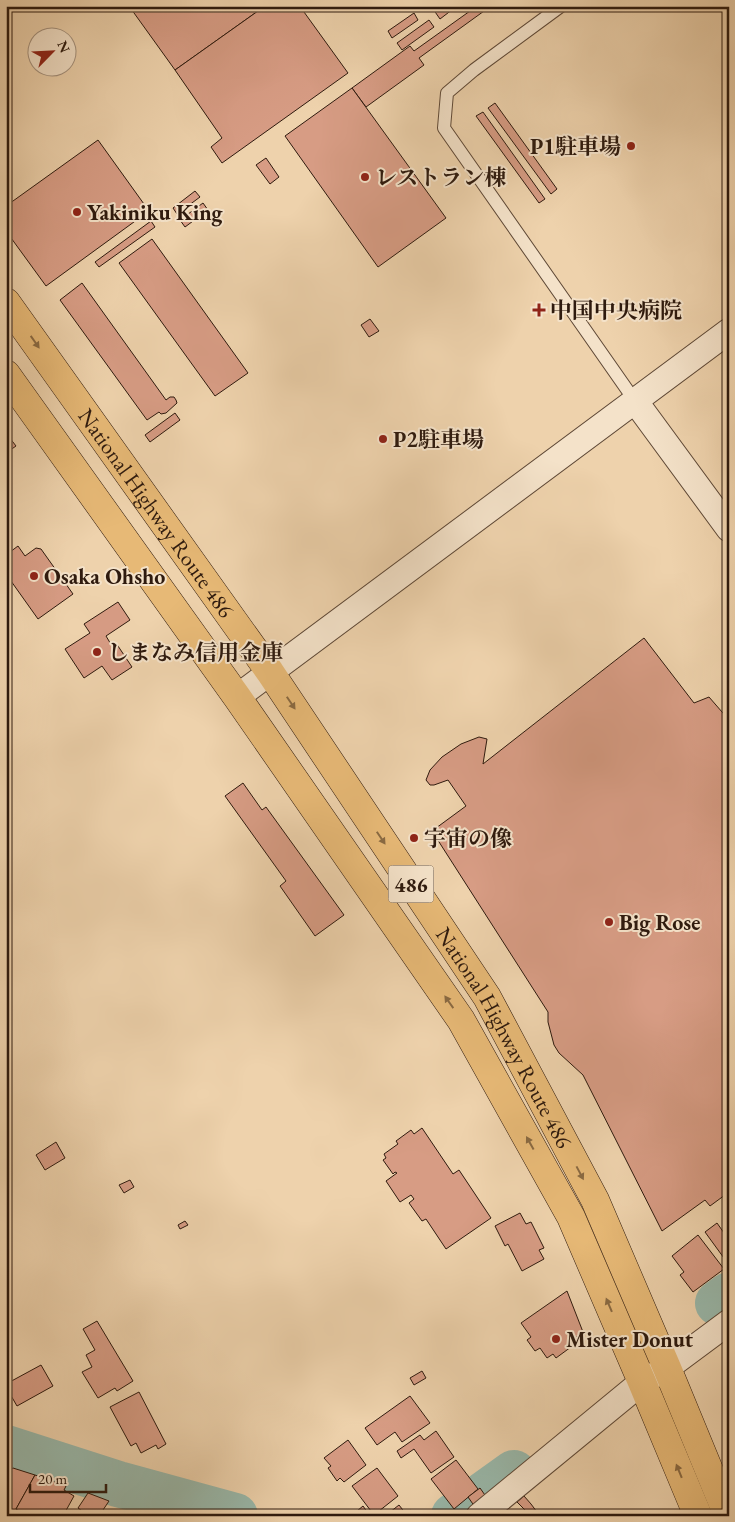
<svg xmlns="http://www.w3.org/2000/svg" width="735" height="1522" font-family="'EB Garamond','Noto Serif JP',serif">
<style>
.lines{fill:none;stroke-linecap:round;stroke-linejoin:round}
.river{stroke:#99b8aa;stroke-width:46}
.building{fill:#d79c84;stroke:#2e1a0e}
.service-casing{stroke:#5e4836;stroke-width:14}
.minor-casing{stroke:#5e4836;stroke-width:27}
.trunk-casing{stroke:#2e1a0e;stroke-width:29}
.service{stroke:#f4e2c9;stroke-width:12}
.minor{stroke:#f4e2c9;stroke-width:25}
.trunk{stroke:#e7b976;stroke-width:28}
.oneway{fill:#8a6a42}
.poi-dot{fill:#8f2418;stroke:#f4e2c9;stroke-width:2}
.labels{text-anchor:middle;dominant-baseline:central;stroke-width:4;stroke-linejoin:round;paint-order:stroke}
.shield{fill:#f4e2c9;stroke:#695646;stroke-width:1}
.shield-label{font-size:21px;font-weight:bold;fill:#2e1a0e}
.poi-label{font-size:22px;font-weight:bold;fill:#2e1a0e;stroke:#f4e2c9;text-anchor:start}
.street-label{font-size:22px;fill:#2e1a0e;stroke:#f4e2c9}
</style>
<rect width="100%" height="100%" fill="#eed2ac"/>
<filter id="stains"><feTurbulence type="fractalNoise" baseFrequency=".004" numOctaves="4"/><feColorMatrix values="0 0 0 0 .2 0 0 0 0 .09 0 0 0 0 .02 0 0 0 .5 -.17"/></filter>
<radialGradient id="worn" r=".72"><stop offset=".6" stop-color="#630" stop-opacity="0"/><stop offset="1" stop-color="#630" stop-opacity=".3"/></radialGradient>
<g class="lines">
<!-- river -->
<g class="river">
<path d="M 718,1303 L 729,1295"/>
<path d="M 6,1448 L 118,1484 L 235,1516"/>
<path d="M 454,1516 L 514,1473"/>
</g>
</g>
<!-- building -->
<g class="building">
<path d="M 129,6 L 265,6 L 175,70 Z"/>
<path d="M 265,6 L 305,6 L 308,10 L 304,12 L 348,73 L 222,163 L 211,147 L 222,138 L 175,70 Z"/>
<path d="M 431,6 L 457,6 L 440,19 Z"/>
<path d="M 477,6 L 491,6 L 419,58 L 424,65 L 366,107 L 352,88 L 410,46 L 414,51 Z"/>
<path d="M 414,13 L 418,20 L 392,38 L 388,31 Z"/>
<path d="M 429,20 L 434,27 L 402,50 L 397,43 Z"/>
<path d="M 352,88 L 446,218 L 378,267 L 285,136 Z"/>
<path d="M 495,103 L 557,189 L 551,194 L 488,108 Z"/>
<path d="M 483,112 L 545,199 L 539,203 L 476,116 Z"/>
<path d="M 98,140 L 149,211 L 46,286 L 6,231 L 6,206 Z"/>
<path d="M 266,158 L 279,177 L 270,184 L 256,165 Z"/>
<path d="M 195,191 L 200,197 L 177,214 L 173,208 Z"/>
<path d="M 203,203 L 208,210 L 185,227 L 180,220 Z"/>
<path d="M 151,221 L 155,227 L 99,267 L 95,262 Z"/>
<path d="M 152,239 L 248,373 L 215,396 L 119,263 Z"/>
<path d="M 82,283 L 166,400 L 170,397 L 174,397 L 176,400 L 177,403 L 166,413 L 161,414 L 159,412 L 147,420 L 60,300 Z"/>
<path d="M 370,319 L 379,331 L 369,337 L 361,325 Z"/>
<path d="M 175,413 L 180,420 L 150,442 L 145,435 Z"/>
<path d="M 6,433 L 16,446 L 6,453 Z"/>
<path d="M 18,546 L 25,556 L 36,548 L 41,549 L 73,594 L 38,619 L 6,574 L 6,555 Z"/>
<path d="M 118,602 L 130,620 L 106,636 L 112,646 L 116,643 L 132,667 L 112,680 L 102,666 L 84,678 L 65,649 L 90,633 L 84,624 Z"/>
<path d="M 644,638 L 694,703 L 709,697 L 729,720 L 729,1192 L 710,1206 L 705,1200 L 662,1231 L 583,1075 L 559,1053 L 554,1045 L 548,1022 L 548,1012 L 432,831 L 466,806 L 448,780 L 434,785 L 430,785 L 426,780 L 430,770 L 442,757 L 461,744 L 479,737 L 487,739 L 483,764 Z"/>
<path d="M 243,783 L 262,810 L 266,807 L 344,915 L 315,936 L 280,886 L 286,881 L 225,796 Z"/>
<path d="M 422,1128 L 453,1174 L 459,1170 L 491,1218 L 446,1249 L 426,1219 L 422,1221 L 409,1203 L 414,1199 L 411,1195 L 400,1202 L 386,1181 L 397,1173 L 395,1172 L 393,1174 L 383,1160 L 386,1158 L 384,1154 L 398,1144 L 396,1141 L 411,1130 L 414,1134 Z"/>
<path d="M 56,1142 L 65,1158 L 45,1170 L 36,1155 Z"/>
<path d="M 130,1180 L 134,1187 L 124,1193 L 119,1185 Z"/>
<path d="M 520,1213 L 526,1224 L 531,1222 L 544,1248 L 539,1250 L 544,1259 L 522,1271 L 508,1244 L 505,1246 L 495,1226 Z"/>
<path d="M 185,1221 L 188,1225 L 180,1229 L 178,1225 Z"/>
<path d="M 717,1223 L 729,1240 L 729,1265 L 705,1232 Z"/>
<path d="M 698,1235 L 724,1269 L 693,1292 L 680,1275 L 684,1272 L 672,1256 Z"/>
<path d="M 567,1291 L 583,1332 L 568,1343 L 571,1347 L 556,1358 L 553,1354 L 547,1358 L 540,1348 L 535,1351 L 527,1340 L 531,1337 L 521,1323 Z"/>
<path d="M 97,1321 L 133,1381 L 117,1391 L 115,1388 L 98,1398 L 82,1372 L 92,1367 L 86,1355 L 95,1350 L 83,1329 Z"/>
<path d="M 41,1365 L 53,1386 L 17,1406 L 6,1387 L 6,1384 Z"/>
<path d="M 422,1371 L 426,1378 L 414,1385 L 410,1378 Z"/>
<path d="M 139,1392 L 166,1444 L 158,1449 L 156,1445 L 141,1453 L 136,1443 L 131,1446 L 110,1407 Z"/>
<path d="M 410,1396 L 430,1423 L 402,1442 L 395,1432 L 377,1445 L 365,1428 Z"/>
<path d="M 436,1431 L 454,1457 L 431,1473 L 414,1449 L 401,1458 L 397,1451 L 420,1435 L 424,1440 Z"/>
<path d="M 348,1440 L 366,1465 L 344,1482 L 340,1478 L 337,1481 L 328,1468 L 331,1466 L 324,1458 Z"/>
<path d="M 456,1460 L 478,1489 L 454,1509 L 431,1479 Z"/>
<path d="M 13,1468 L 35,1475 L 16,1509 L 18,1511 L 15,1516 L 13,1516 L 6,1506 L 6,1472 Z"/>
<path d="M 377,1468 L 398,1496 L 374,1515 L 352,1486 Z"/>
<path d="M 35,1475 L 66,1486 L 64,1490 L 74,1496 L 63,1516 L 27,1516 L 16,1509 Z"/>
<path d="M 480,1488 L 487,1498 L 475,1507 L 468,1497 Z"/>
<path d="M 88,1493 L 109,1501 L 99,1516 L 89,1516 L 78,1508 Z"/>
<path d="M 524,1496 L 531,1504 L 540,1516 L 531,1516 L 517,1502 Z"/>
<path d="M 399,1505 L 406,1514 L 411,1510 L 416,1516 L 385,1516 Z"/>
<path d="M 363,1506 L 370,1516 L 351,1516 Z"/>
</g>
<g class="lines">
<defs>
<path id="service" d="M 561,6 L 474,70 L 447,93 L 444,128 L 635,401"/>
<g id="minor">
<path d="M 635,401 L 729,529"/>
<path d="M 237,697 L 729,331"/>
<path d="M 479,1516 L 642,1382 L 667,1368 L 729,1322"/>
</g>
<g id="trunk">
<path id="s1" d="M 6,302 L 270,672 L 487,997 L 595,1200 L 667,1368 L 728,1516"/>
<path d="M 6,374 L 237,697 L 461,1020 L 571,1217 L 642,1382 L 698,1516"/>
</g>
</defs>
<!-- service casing -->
<use href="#service" class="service-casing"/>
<!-- minor casing -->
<use href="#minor" class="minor-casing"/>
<!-- trunk casing -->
<use href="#trunk" class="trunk-casing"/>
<!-- service -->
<use href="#service" class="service"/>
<!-- minor -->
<use href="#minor" class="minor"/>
<!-- trunk -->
<use href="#trunk" class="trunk"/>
</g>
<!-- one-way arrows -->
<defs><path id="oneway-solid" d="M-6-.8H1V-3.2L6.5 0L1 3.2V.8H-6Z" transform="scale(1.25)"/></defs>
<g class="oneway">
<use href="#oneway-solid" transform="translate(35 342) rotate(55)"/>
<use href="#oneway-solid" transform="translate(291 703) rotate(56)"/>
<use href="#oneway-solid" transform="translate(381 838) rotate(56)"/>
<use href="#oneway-solid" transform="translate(449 1002) rotate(-125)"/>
<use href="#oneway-solid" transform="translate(530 1143) rotate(-119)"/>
<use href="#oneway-solid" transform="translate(580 1173) rotate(62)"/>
<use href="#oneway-solid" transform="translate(609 1305) rotate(-113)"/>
<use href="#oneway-solid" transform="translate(679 1471) rotate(-112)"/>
</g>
<!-- markers -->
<g class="poi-dot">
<circle cx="631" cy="146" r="5"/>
<circle cx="365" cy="177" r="5"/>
<circle cx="77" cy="212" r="5"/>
<path d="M536.5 302.5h5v5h5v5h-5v5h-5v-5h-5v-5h5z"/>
<circle cx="383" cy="439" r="5"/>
<circle cx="34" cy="576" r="5"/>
<circle cx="97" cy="652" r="5"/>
<circle cx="414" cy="838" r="5"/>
<circle cx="609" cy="922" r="5"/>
<circle cx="556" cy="1339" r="5"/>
</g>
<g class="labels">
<!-- shield labels -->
<rect class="shield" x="388.5" y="865.5" width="45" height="37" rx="4"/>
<g class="shield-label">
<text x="411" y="884">486</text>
</g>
<!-- poi labels -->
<g class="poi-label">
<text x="621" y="146" text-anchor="end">P1駐車場</text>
<text x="375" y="177">レストラン棟</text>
<text x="87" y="212">Yakiniku King</text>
<text x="550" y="310">中国中央病院</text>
<text x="393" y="439">P2駐車場</text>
<text x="44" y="576">Osaka Ohsho</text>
<text x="107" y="652">しまなみ信用金庫</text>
<text x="424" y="838">宇宙の像</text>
<text x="619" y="922">Big Rose</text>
<text x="566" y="1339">Mister Donut</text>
</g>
<!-- street labels -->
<g class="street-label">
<text stroke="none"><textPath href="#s1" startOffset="259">National Highway Route 486</textPath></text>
<text stroke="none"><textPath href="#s1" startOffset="889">National Highway Route 486</textPath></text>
</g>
</g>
<!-- margin -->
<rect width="735" height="1522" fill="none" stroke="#eed2ac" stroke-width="25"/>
<rect x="8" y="8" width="720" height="1507" fill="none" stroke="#2e1a0e" stroke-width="2.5"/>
<rect x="12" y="12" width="710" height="1497" fill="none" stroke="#2e1a0e"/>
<!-- north arrow -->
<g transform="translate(52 52) rotate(66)"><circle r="24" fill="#f4e2c9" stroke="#a5927e"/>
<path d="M0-4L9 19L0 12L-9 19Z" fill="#8f2418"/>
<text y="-8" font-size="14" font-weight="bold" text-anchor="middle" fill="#2e1a0e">N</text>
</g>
<!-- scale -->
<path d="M30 1484v8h76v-8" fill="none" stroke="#2e1a0e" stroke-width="2.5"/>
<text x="38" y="1484" font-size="15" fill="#2e1a0e" stroke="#f4e2c9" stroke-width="4" paint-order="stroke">20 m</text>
<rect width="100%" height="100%" filter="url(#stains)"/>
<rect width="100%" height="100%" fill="url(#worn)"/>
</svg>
